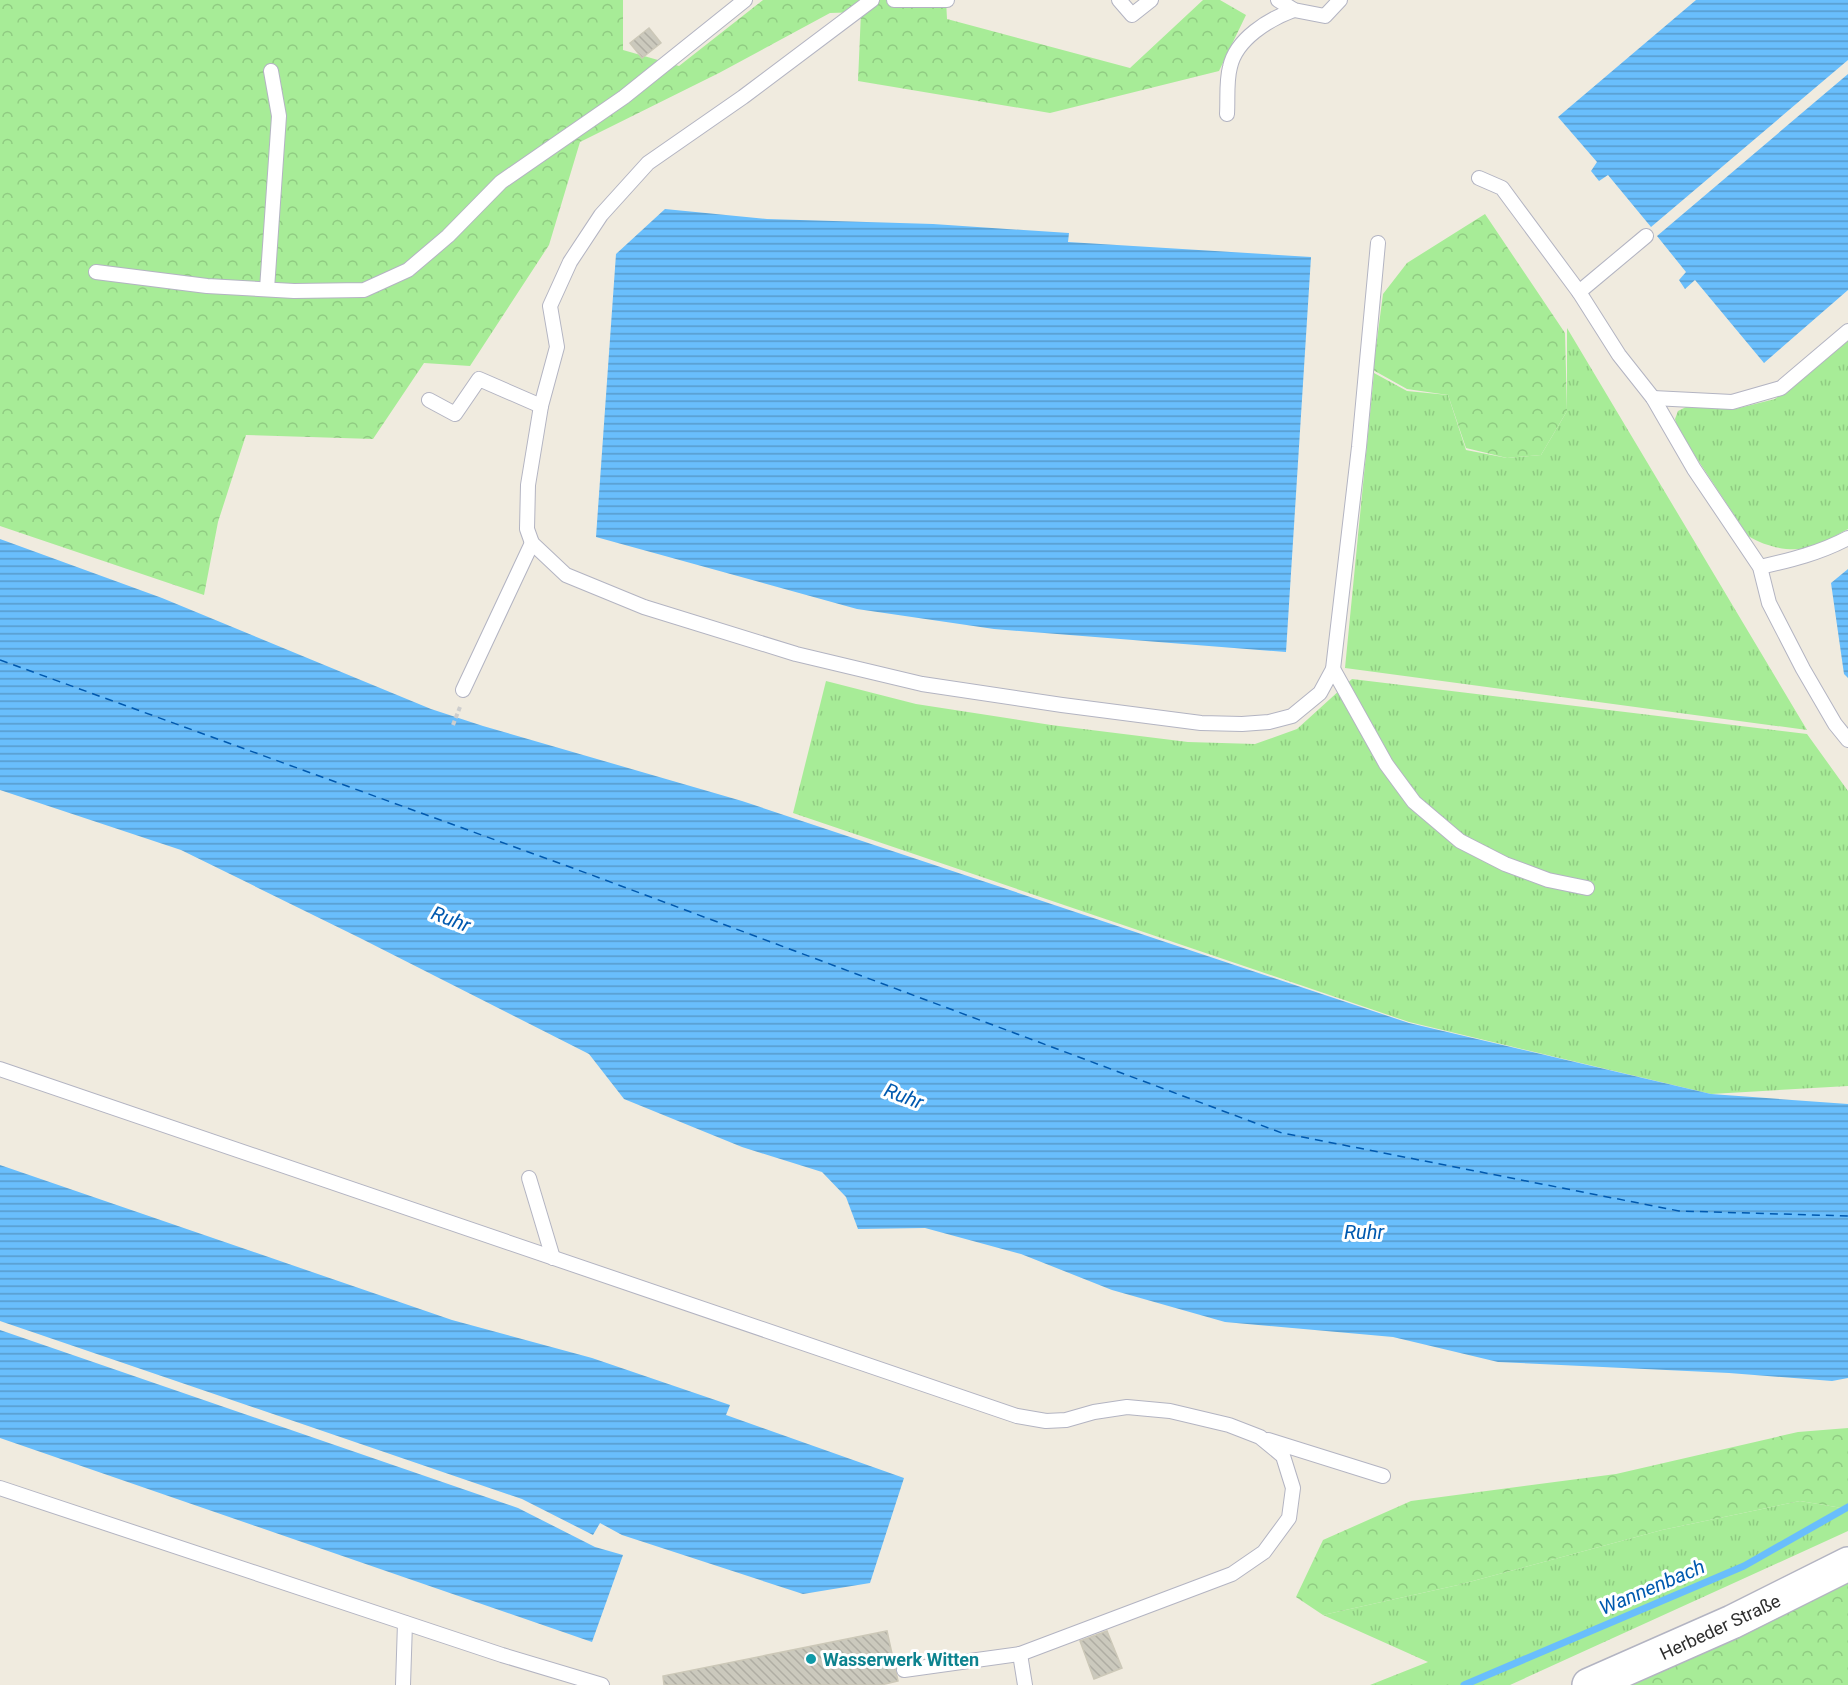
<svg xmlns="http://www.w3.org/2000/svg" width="1848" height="1685" font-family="Roboto,sans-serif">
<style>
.grass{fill:url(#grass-tufts)}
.forest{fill:url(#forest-crowns)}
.water{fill:url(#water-rules)}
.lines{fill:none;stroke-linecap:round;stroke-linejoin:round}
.stream{stroke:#69befc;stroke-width:7}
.ferry{stroke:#0059af;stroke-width:1.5;stroke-dasharray:8 6;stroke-linecap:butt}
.building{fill:url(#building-back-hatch);stroke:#ccc8b8;stroke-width:1.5}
.service-casing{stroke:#b3b4c2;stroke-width:16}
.secondary-casing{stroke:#b3b4c2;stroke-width:36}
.path{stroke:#cdcdcd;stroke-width:4;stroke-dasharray:4.5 3;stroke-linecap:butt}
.service{stroke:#fff;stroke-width:14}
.secondary{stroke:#fff;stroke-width:33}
.culture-dot{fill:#0f9aa8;stroke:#fff;stroke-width:2}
.labels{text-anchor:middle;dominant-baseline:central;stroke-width:6;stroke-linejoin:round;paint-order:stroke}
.street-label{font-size:18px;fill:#2e2e2e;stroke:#fff}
.culture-label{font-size:18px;font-weight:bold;fill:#0d838f;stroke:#fff;text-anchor:start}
.water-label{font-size:20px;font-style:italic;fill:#0059af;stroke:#fff}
</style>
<defs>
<pattern id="grass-tufts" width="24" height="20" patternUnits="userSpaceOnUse" patternTransform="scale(1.5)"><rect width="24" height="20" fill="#a7ec97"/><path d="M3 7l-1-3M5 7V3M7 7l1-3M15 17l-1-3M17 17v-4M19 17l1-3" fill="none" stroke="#90cb82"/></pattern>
<pattern id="forest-crowns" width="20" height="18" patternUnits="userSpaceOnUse" patternTransform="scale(1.5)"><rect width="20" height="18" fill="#a7ec97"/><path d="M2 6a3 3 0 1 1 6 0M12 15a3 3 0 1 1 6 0" fill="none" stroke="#90cb82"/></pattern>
<pattern id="water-rules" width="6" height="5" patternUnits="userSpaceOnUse" patternTransform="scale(1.5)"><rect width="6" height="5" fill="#69befc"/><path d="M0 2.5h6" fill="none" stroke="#579bcc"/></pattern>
<pattern id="building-back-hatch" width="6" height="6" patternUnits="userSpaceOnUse" patternTransform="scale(1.5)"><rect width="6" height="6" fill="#cbc9bd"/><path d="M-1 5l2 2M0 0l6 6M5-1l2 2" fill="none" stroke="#afada3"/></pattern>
</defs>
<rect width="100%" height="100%" fill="#f0ebdf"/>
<!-- grass -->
<g class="grass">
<path d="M 1567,328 L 1807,730 L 1345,668 L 1374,373 L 1407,391 L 1448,395 L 1466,450 L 1507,458 L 1541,455 L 1567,411 Z"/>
<path d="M 1848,338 L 1848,529 C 1838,534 1828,541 1818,545 C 1795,554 1768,548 1748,536 L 1678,430 L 1675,419 L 1678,411 L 1686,407 L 1735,409 L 1775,399 Z"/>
<path d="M 1352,679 L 1807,734 L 1848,791 L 1848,1086 L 1711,1094 L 1409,1022 L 793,813 L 826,681 L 916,704 L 1051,725 L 1188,742 L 1255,744 L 1297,729 Z"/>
<path d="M 1800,1501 L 1848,1509 L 1848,1531 L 1510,1685 L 1370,1685 L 1428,1662 L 1323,1615 L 1458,1585 L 1662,1530 Z"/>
</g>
<!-- forest -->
<g class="forest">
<path d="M 0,0 L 623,0 L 623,50 L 679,66 L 763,0 L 946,0 L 947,19 L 1130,68 L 1203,0 L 1220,0 L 1246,15 L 1219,71 L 1050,113 L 858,81 L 861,12 L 830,13 L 719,73 L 580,142 L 549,245 L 470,366 L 424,363 L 373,439 L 246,435 L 218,522 L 204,595 L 0,526 Z"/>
<path d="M 1485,214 L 1565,333 L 1567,411 L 1541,455 L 1507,458 L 1466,448 L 1448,395 L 1407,389 L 1373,370 L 1383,294 L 1407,263 Z"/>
<path d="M 1848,1428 L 1848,1509 L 1800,1501 L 1662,1530 L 1458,1585 L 1323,1615 L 1296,1597 L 1323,1540 L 1411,1501 L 1616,1474 L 1798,1432 Z"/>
<path d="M 1848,1580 L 1848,1685 L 1627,1685 Z"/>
</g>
<!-- water -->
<g class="water">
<path d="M 1696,0 L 1848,0 L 1848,60 L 1651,227 L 1608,175 L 1599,181 L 1591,171 L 1597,162 L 1558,117 Z"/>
<path d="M 1848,74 L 1848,290 L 1764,363 L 1695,280 L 1685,289 L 1679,280 L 1686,272 L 1657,236 Z"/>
<path d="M 665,209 L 767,219 L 933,224 L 1069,233 L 1068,242 L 1311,257 L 1286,652 L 994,629 L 857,609 L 596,537 L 616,254 Z"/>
<path d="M 0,539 L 162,598 L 431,709 L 483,726 L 742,801 L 1409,1023 L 1711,1094 L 1848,1104 L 1848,1378 L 1832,1381 L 1729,1373 L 1498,1362 L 1393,1337 L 1225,1322 L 1112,1290 L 1021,1254 L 925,1228 L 858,1229 L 846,1197 L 822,1172 L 742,1147 L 624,1099 L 589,1054 L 360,938 L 181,850 L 0,790 Z"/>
<path d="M 1848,569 L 1848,678 L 1844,674 L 1831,583 Z"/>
<path d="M 0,1165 L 452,1320 L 592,1358 L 730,1405 L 726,1415 L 904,1478 L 870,1583 L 803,1594 L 622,1535 L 600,1523 L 593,1535 L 522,1499 L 0,1321 Z"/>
<path d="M 0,1330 L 518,1508 L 595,1547 L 623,1555 L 592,1642 L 0,1438 Z"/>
</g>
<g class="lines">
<!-- stream -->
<path class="stream" d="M 1464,1685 L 1744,1566 L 1848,1507"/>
<!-- ferry -->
<path class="ferry" d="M 0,660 L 589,874 L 1282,1133 L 1679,1211 L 1848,1216"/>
</g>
<!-- building -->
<g class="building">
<path d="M 649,28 L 661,43 L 642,58 L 630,43 Z"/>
<path d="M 887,1631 L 898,1681 L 881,1685 L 664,1685 L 663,1676 Z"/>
<path d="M 1107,1631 L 1122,1668 L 1094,1679 L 1080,1641 Z"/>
</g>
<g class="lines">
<defs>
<g id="service">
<path d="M 872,0 L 743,97 L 648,163 L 601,215 L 570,262 L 550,306 L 557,347 L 541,406 L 528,485 L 527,529 L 532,543 L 566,575 L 644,607 L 796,654 L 922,684 L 1062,705 L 1201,723 L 1242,724 L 1269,722 L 1292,716 L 1320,693 L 1333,669 L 1359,447 L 1378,243"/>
<path d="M 894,0 L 947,0"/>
<path d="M 1119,0 L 1132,15 L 1151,0"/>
<path d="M 1278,0 L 1294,10 L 1325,16 L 1340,0"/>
<path d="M 1227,114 C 1228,99 1226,82 1230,67 C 1236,39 1269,19 1294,10"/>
<path d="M 1479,178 L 1502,188 L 1579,292 L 1619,355 L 1653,398 L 1694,469 L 1760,567 L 1769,603 L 1803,669 L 1835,724 L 1848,740"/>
<path d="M 96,272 L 207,286 L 294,291 L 364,290 L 408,270 L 448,236 L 501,182 L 624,97 L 745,0"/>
<path d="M 267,289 L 279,116 L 271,71"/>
<path d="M 1579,292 L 1646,236"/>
<path d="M 1653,398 L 1732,402 L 1781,388 L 1848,331"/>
<path d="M 429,400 L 455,414 L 479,379 L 541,406"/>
<path d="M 1760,567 C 1791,560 1820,553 1848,538"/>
<path d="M 1333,669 L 1386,764 L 1414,802 L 1460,841 L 1505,864 L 1548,880 L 1587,888"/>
<path d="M 463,690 L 532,543"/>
<path d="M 0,1069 L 1017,1416 L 1046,1421 L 1066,1420 L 1094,1412 L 1127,1407 L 1170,1411 L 1229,1425 L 1260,1437 L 1283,1456 L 1293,1488 L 1289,1518 L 1264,1552 L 1232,1574 L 1020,1654 L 1025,1685"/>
<path d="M 529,1178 L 553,1258"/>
<path d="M 1268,1440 L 1383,1476"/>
<path d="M 0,1488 L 502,1655 L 602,1685"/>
<path d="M 904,1670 L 1020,1654"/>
<path d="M 403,1685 L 405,1623"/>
</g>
<path id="secondary" d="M 1589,1685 L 1732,1622 L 1848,1564"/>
</defs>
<!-- service casing -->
<use href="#service" class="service-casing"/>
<!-- secondary casing -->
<use href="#secondary" class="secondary-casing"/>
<!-- path -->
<path class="path" d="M 453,725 L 460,707"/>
<!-- service -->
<use href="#service" class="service"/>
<!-- secondary -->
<use href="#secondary" class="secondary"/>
</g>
<!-- markers -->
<circle class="culture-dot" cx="811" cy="1659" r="6"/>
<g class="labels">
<!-- street labels -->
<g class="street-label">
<text transform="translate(1720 1627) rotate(-25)">Herbeder Straße</text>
</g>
<!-- culture labels -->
<g class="culture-label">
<text x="823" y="1659">Wasserwerk Witten</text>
</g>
<!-- water labels -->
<g class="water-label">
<text transform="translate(451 919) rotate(21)">Ruhr</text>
<text transform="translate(904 1096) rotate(21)">Ruhr</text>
<text x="1364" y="1232">Ruhr</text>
<text transform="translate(1652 1587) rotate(-23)">Wannenbach</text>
</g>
</g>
</svg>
